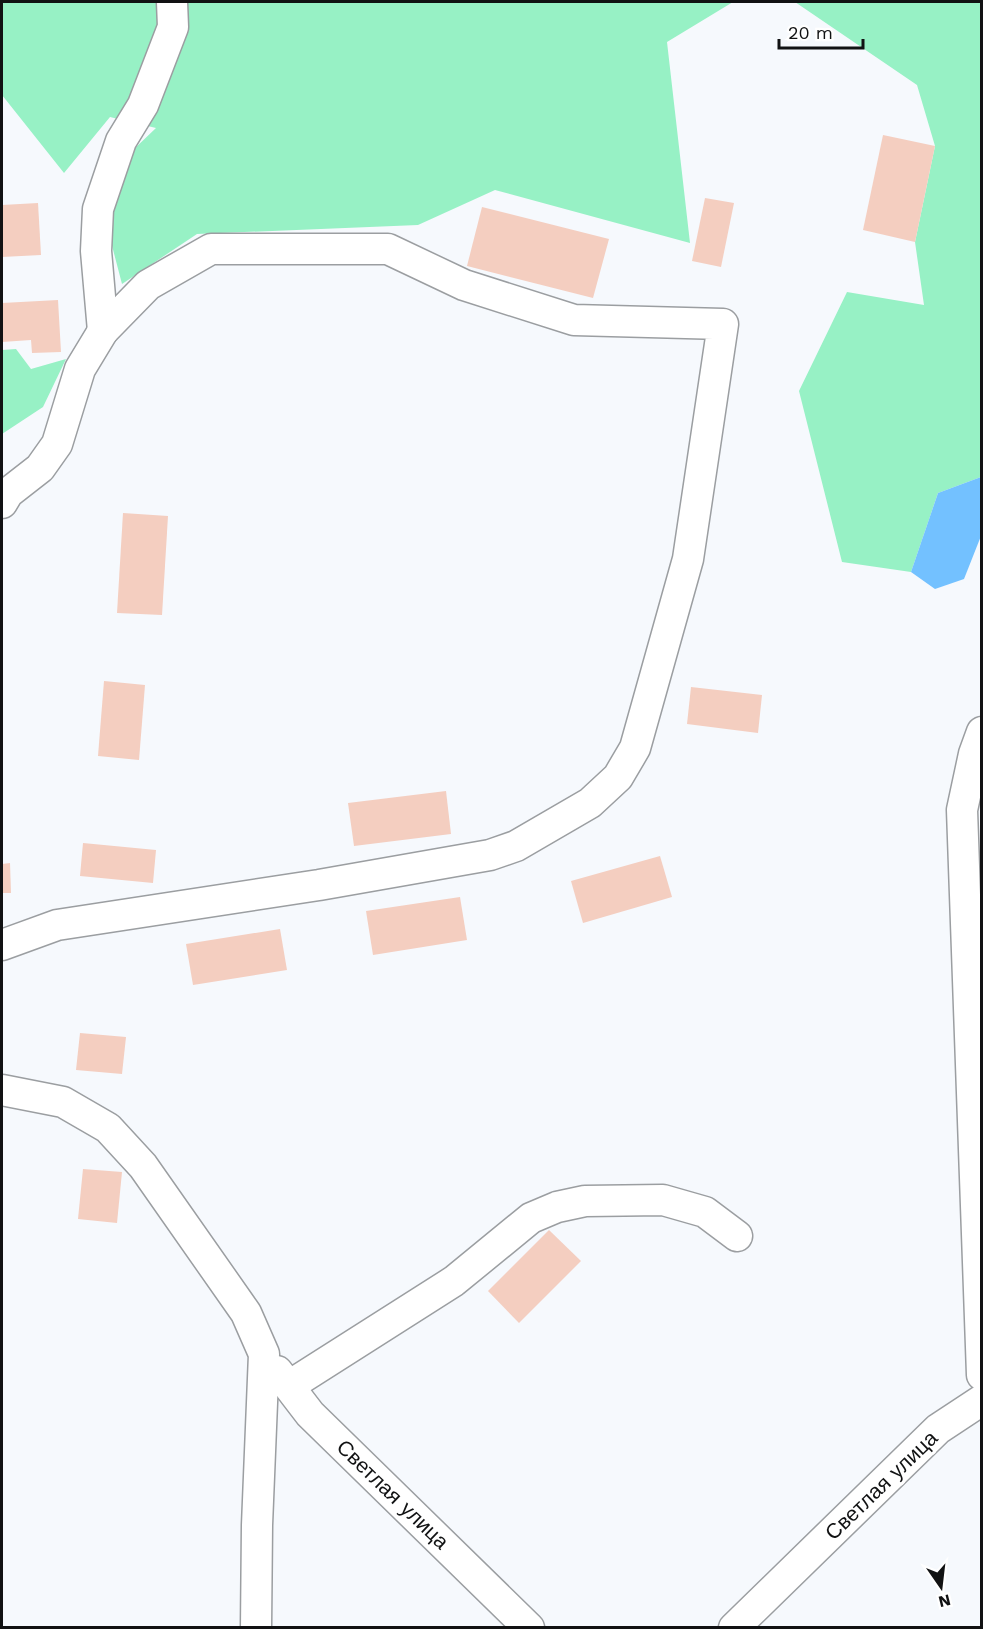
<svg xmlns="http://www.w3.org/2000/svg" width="983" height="1629" font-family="'Work Sans',sans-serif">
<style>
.green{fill:#97f1c5}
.water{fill:#73c1ff}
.building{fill:#f4cec0}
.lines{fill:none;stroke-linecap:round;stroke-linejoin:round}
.minor-casing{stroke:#9b9ea1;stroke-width:33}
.minor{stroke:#fff;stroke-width:30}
.labels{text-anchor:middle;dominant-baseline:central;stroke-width:6;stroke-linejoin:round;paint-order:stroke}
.street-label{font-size:21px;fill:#111213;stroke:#fff}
</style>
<rect width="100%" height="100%" fill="#f6f9fd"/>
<!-- green -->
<g class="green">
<path d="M 2,2 L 733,2 L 667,42 L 690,243 L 495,190 L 418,225 L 197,234 L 122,284 L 110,238 L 110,172 L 156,128 L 110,117 L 64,173 L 2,95 Z"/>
<path d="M 795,2 L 981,2 L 981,477 L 938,493 L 911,572 L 842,562 L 799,391 L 847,292 L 924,305 L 915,242 L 935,146 L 917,85 Z"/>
<path d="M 16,349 L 31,369 L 66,359 L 43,407 L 2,434 L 2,350 Z"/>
</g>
<!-- water -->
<path class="water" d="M 981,477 L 981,536 L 964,579 L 935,589 L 911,572 L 938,493 Z"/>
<!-- building -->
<g class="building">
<path d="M 883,135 L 935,146 L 915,242 L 863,230 Z"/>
<path d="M 705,198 L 734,203 L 721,267 L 692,261 Z"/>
<path d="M 38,203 L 41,255 L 2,257 L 2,205 Z"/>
<path d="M 482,207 L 609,239 L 593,298 L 467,266 Z"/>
<path d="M 58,300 L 61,352 L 32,353 L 31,340 L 2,342 L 2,303 Z"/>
<path d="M 123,513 L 168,516 L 162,615 L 117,613 Z"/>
<path d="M 104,681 L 145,685 L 139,760 L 98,756 Z"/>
<path d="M 691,687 L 762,695 L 758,733 L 687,724 Z"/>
<path d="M 446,791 L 451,834 L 354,846 L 348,803 Z"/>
<path d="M 83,843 L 156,850 L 153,883 L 80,876 Z"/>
<path d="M 660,856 L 672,897 L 583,923 L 571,881 Z"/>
<path d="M 10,863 L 11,893 L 2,893 L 2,864 Z"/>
<path d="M 460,897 L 467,940 L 373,955 L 366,911 Z"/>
<path d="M 280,929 L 287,970 L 193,985 L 186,944 Z"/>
<path d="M 80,1033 L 126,1037 L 122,1074 L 76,1070 Z"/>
<path d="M 83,1169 L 122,1172 L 117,1223 L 78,1219 Z"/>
<path d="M 549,1230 L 581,1261 L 519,1323 L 488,1291 Z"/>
</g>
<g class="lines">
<defs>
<g id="minor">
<path d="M 103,331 L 96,251 L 98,209 L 121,141 L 143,105 L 173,27 L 172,2"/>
<path d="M 2,503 L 8,493 L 40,468 L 57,444 L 80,369 L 103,331 L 148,285 L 211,249 L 388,249 L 464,285 L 574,320 L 723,324 L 688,559 L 635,748 L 618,777 L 590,803 L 516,846 L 490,855 L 319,885 L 57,925 L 2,945"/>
<path d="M 982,732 L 974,754 L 962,810 L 982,1375"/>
<path d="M 2,1090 L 63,1102 L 108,1128 L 143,1166 L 246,1313 L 264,1354 L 257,1525 L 256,1628"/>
<path d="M 277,1371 L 310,1414 L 529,1628"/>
<path d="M 289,1386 L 454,1281 L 531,1218 L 557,1207 L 585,1201 L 663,1200 L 705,1212 L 737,1236"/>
<path d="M 734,1628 L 938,1429 L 982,1400"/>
</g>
</defs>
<!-- minor casing -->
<use href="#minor" class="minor-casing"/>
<!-- minor -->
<use href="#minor" class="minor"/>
</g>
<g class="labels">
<!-- street labels -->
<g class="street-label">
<text transform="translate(881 1485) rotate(-44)">Светлая улица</text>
<text transform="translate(393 1494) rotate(44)">Светлая улица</text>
</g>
</g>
<!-- border -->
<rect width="983" height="1629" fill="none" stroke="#111213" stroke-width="6"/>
<!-- north arrow -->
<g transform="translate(941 1587) rotate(166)" stroke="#ffffff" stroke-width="4.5" paint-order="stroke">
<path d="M0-4.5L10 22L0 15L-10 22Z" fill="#111213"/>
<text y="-9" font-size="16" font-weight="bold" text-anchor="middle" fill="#111213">N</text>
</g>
<!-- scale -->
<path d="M779 39v9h84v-9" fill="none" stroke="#111213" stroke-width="3"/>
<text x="788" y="39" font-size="18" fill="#111213" stroke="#ffffff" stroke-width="4.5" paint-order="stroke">20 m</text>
</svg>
